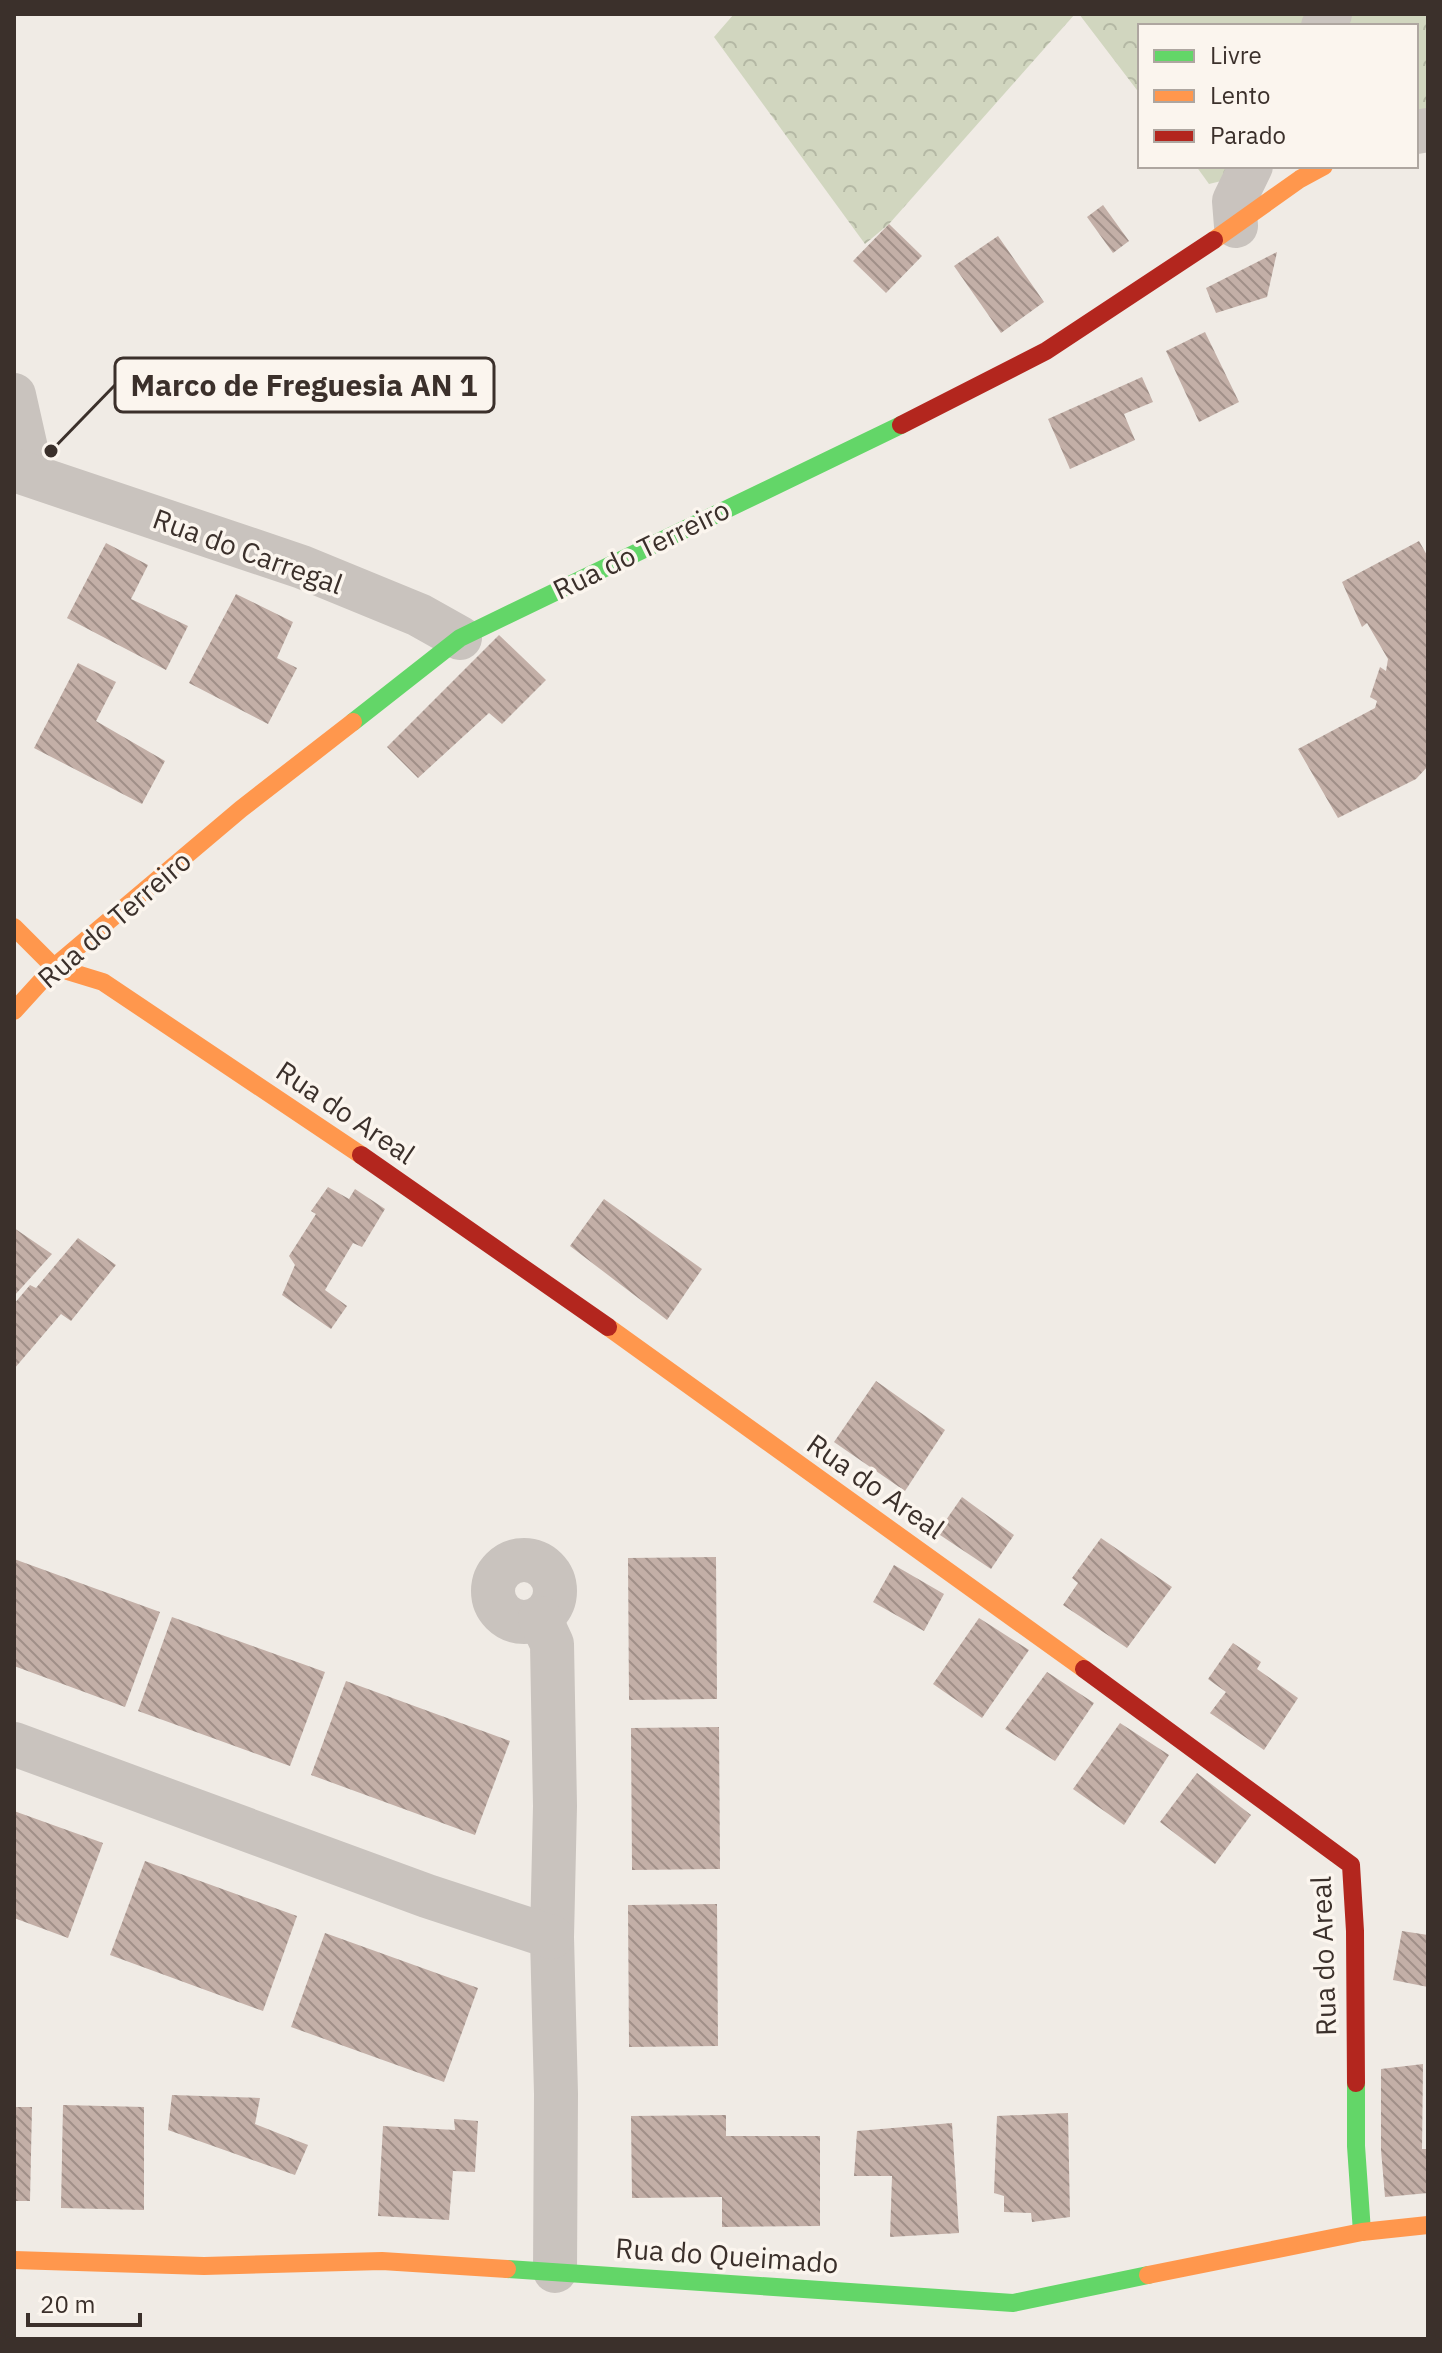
<svg xmlns="http://www.w3.org/2000/svg" width="1442" height="2353" font-family="'IBM Plex Sans',sans-serif">
<style>
.forest{fill:url(#forest-crowns)}
.building{fill:url(#building-back-hatch)}
.lines{fill:none;stroke-linecap:round;stroke-linejoin:round}
.street{stroke:#c9c3be;stroke-width:44}
.fast{stroke:#63d668;stroke-width:18}
.slow{stroke:#ff974d;stroke-width:18}
.jam{stroke:#b3261e;stroke-width:18}
.labels{text-anchor:middle;dominant-baseline:central;stroke-width:7;stroke-linejoin:round;paint-order:stroke}
.street-label{font-size:28px;fill:#3b302b;stroke:#fbf5ee}
.leader{fill:none;stroke:#3b302b;stroke-width:3}
.callout-dot{fill:#3b302b;stroke:#fbf5ee;stroke-width:3}
.callout{fill:#fbf5ee;stroke:#3b302b;stroke-width:3}
.callout-label{font-size:30px;text-anchor:middle;font-weight:bold;fill:#3b302b}
</style>
<defs>
<pattern id="forest-crowns" width="20" height="18" patternUnits="userSpaceOnUse" patternTransform="scale(2)"><rect width="20" height="18" fill="#d1d6bf"/><path d="M2 6a3 3 0 1 1 6 0M12 15a3 3 0 1 1 6 0" fill="none" stroke="#b4b8a4"/></pattern>
<pattern id="building-back-hatch" width="6" height="6" patternUnits="userSpaceOnUse" patternTransform="scale(2)"><rect width="6" height="6" fill="#c3afa7"/><path d="M-1 5l2 2M0 0l6 6M5-1l2 2" fill="none" stroke="#a08f88"/></pattern>
</defs>
<rect width="100%" height="100%" fill="#f0ebe5"/>
<!-- forest -->
<g class="forest">
<path d="M 734,14 L 1075,14 L 889,224 L 865,244 L 714,37 Z"/>
<path d="M 1079,14 L 1428,14 L 1428,111 L 1416,112 L 1416,26 L 1140,26 L 1140,94 Z"/>
<path d="M 1196,166 L 1283,166 L 1209,184 Z"/>
</g>
<!-- building -->
<g class="building">
<path d="M 1103,205 L 1129,241 L 1113,253 L 1087,217 Z"/>
<path d="M 889,224 L 922,256 L 886,293 L 853,261 Z"/>
<path d="M 998,236 L 1044,302 L 1001,333 L 954,266 Z"/>
<path d="M 1277,252 L 1267,297 L 1216,313 L 1206,288 Z"/>
<path d="M 1205,332 L 1239,402 L 1199,422 L 1166,351 Z"/>
<path d="M 1142,377 L 1153,402 L 1124,414 L 1135,440 L 1070,469 L 1048,419 Z"/>
<path d="M 1419,541 L 1428,557 L 1428,766 L 1416,779 L 1338,818 L 1298,749 L 1375,708 L 1377,701 L 1370,697 L 1380,667 L 1386,671 L 1388,659 L 1367,623 L 1362,627 L 1342,582 Z"/>
<path d="M 106,543 L 148,565 L 131,599 L 188,626 L 166,670 L 67,618 Z"/>
<path d="M 236,594 L 293,622 L 277,658 L 297,668 L 268,724 L 189,683 Z"/>
<path d="M 499,635 L 546,680 L 502,724 L 489,713 L 418,778 L 387,747 Z"/>
<path d="M 78,663 L 116,682 L 96,721 L 165,761 L 142,804 L 34,748 Z"/>
<path d="M 328,1187 L 349,1199 L 355,1189 L 385,1209 L 362,1247 L 353,1243 L 325,1290 L 347,1306 L 331,1329 L 282,1295 L 295,1265 L 289,1256 L 316,1214 L 311,1211 Z"/>
<path d="M 604,1199 L 702,1269 L 667,1320 L 570,1246 Z"/>
<path d="M 14,1228 L 52,1254 L 14,1296 Z"/>
<path d="M 78,1238 L 116,1265 L 71,1321 L 61,1314 L 14,1369 L 14,1304 L 30,1285 L 36,1288 Z"/>
<path d="M 876,1381 L 945,1430 L 905,1491 L 834,1442 Z"/>
<path d="M 962,1497 L 1014,1535 L 991,1569 L 937,1533 Z"/>
<path d="M 1101,1538 L 1172,1587 L 1127,1648 L 1063,1605 L 1078,1583 L 1072,1578 Z"/>
<path d="M 716,1557 L 717,1699 L 629,1700 L 628,1558 Z"/>
<path d="M 14,1559 L 160,1612 L 125,1707 L 14,1666 Z"/>
<path d="M 894,1565 L 944,1594 L 924,1631 L 873,1602 Z"/>
<path d="M 172,1617 L 325,1672 L 290,1766 L 138,1711 Z"/>
<path d="M 979,1618 L 1029,1650 L 982,1718 L 933,1684 Z"/>
<path d="M 1233,1643 L 1261,1662 L 1257,1669 L 1298,1698 L 1264,1750 L 1210,1713 L 1226,1692 L 1208,1679 Z"/>
<path d="M 1047,1672 L 1094,1703 L 1055,1761 L 1005,1729 Z"/>
<path d="M 346,1681 L 510,1741 L 475,1835 L 311,1775 Z"/>
<path d="M 1120,1723 L 1169,1755 L 1124,1825 L 1073,1789 Z"/>
<path d="M 719,1727 L 720,1869 L 632,1870 L 631,1728 Z"/>
<path d="M 1197,1773 L 1251,1815 L 1215,1864 L 1160,1822 Z"/>
<path d="M 14,1811 L 103,1843 L 68,1938 L 14,1918 Z"/>
<path d="M 145,1861 L 297,1916 L 263,2011 L 110,1955 Z"/>
<path d="M 717,1904 L 718,2046 L 629,2047 L 628,1905 Z"/>
<path d="M 1402,1931 L 1428,1935 L 1428,1987 L 1393,1980 Z"/>
<path d="M 325,1933 L 478,1988 L 444,2082 L 291,2027 Z"/>
<path d="M 1423,2064 L 1422,2149 L 1428,2149 L 1428,2193 L 1385,2197 L 1381,2150 L 1381,2069 Z"/>
<path d="M 172,2095 L 260,2098 L 255,2124 L 308,2145 L 295,2175 L 168,2130 Z"/>
<path d="M 63,2105 L 144,2107 L 144,2210 L 61,2208 Z"/>
<path d="M 14,2107 L 32,2107 L 30,2201 L 14,2201 Z"/>
<path d="M 1068,2113 L 1070,2217 L 1032,2222 L 1031,2213 L 1004,2212 L 1004,2196 L 994,2193 L 997,2116 Z"/>
<path d="M 726,2115 L 726,2136 L 820,2136 L 820,2226 L 722,2227 L 722,2197 L 632,2198 L 631,2116 Z"/>
<path d="M 454,2119 L 478,2121 L 475,2172 L 453,2171 L 449,2220 L 378,2216 L 383,2126 L 455,2130 Z"/>
<path d="M 952,2123 L 959,2233 L 890,2237 L 892,2176 L 854,2176 L 857,2131 Z"/>
</g>
<g class="lines">
<!-- street -->
<g class="street">
<path d="M 1323,26 L 1330,14"/>
<path d="M 1416,132 L 1428,130"/>
<path d="M 1236,226 L 1234,201 L 1251,166"/>
<path d="M 14,395 L 32,475"/>
<path d="M 14,470 L 302,567 L 419,615 L 460,638"/>
<circle cx="524" cy="1591" r="31"/>
<path d="M 540,1618 L 552,1644 L 555,1806 L 552,1937 L 556,2094 L 555,2271"/>
<path d="M 14,1744 L 427,1896 L 552,1937"/>
</g>
<!-- fast -->
<g class="fast">
<path d="M 353,722 L 460,638 L 901,425"/>
<path d="M 1356,2083 L 1356,2146 L 1362,2232"/>
<path d="M 507,2269 L 1013,2303 L 1148,2275"/>
</g>
<!-- slow -->
<g class="slow">
<path d="M 1214,240 L 1300,179 L 1324,166"/>
<path d="M 14,927 L 54,967 L 103,982 L 361,1155"/>
<path d="M 14,1011 L 54,967 L 241,809 L 353,722"/>
<path d="M 608,1327 L 1084,1669"/>
<path d="M 14,2260 L 204,2266 L 382,2261 L 507,2269"/>
<path d="M 1148,2275 L 1362,2232 L 1428,2225"/>
</g>
<!-- jam -->
<g class="jam">
<path d="M 901,425 L 1046,351 L 1214,240"/>
<path d="M 361,1155 L 608,1327"/>
<path d="M 1084,1669 L 1351,1865 L 1355,1931 L 1356,2083"/>
</g>
</g>
<g class="labels">
<!-- street labels -->
<g class="street-label">
<text transform="translate(641 549) rotate(-26)">Rua do Terreiro</text>
<text transform="translate(248 551) rotate(20)">Rua do Carregal</text>
<text transform="translate(114 919) rotate(-41)">Rua do Terreiro</text>
<text transform="translate(346 1112) rotate(34)">Rua do Areal</text>
<text transform="translate(876 1486) rotate(35)">Rua do Areal</text>
<text transform="translate(1323 1956) rotate(-92)">Rua do Areal</text>
<text transform="translate(727 2255) rotate(4)">Rua do Queimado</text>
</g>
</g>
<!-- callouts -->
<path class="leader" d="M51 451L115 385"/>
<circle class="callout-dot" cx="51" cy="451" r="8"/>
<rect class="callout" x="115" y="358" width="379" height="54" rx="8"/>
<g class="callout-label">
<text x="304" y="396">Marco de Freguesia AN 1</text>
</g>
<!-- border -->
<rect width="1442" height="2353" fill="none" stroke="#3b302b" stroke-width="32"/>
<!-- legend -->
<rect x="1138" y="24" width="280" height="144" fill="#fbf5ee" stroke="#aea6a0" stroke-width="2"/>
<rect x="1154" y="50" width="40" height="12" fill="#63d668" stroke="#aea6a0" stroke-width="2"/>
<text x="1210" y="64" font-size="24" fill="#3b302b">Livre</text>
<rect x="1154" y="90" width="40" height="12" fill="#ff974d" stroke="#aea6a0" stroke-width="2"/>
<text x="1210" y="104" font-size="24" fill="#3b302b">Lento</text>
<rect x="1154" y="130" width="40" height="12" fill="#b3261e" stroke="#aea6a0" stroke-width="2"/>
<text x="1210" y="144" font-size="24" fill="#3b302b">Parado</text>
<!-- scale -->
<path d="M28 2313v12h112v-12" fill="none" stroke="#3b302b" stroke-width="4"/>
<text x="40" y="2313" font-size="24" fill="#3b302b" stroke="#fbf5ee" stroke-width="6" paint-order="stroke">20 m</text>
</svg>
